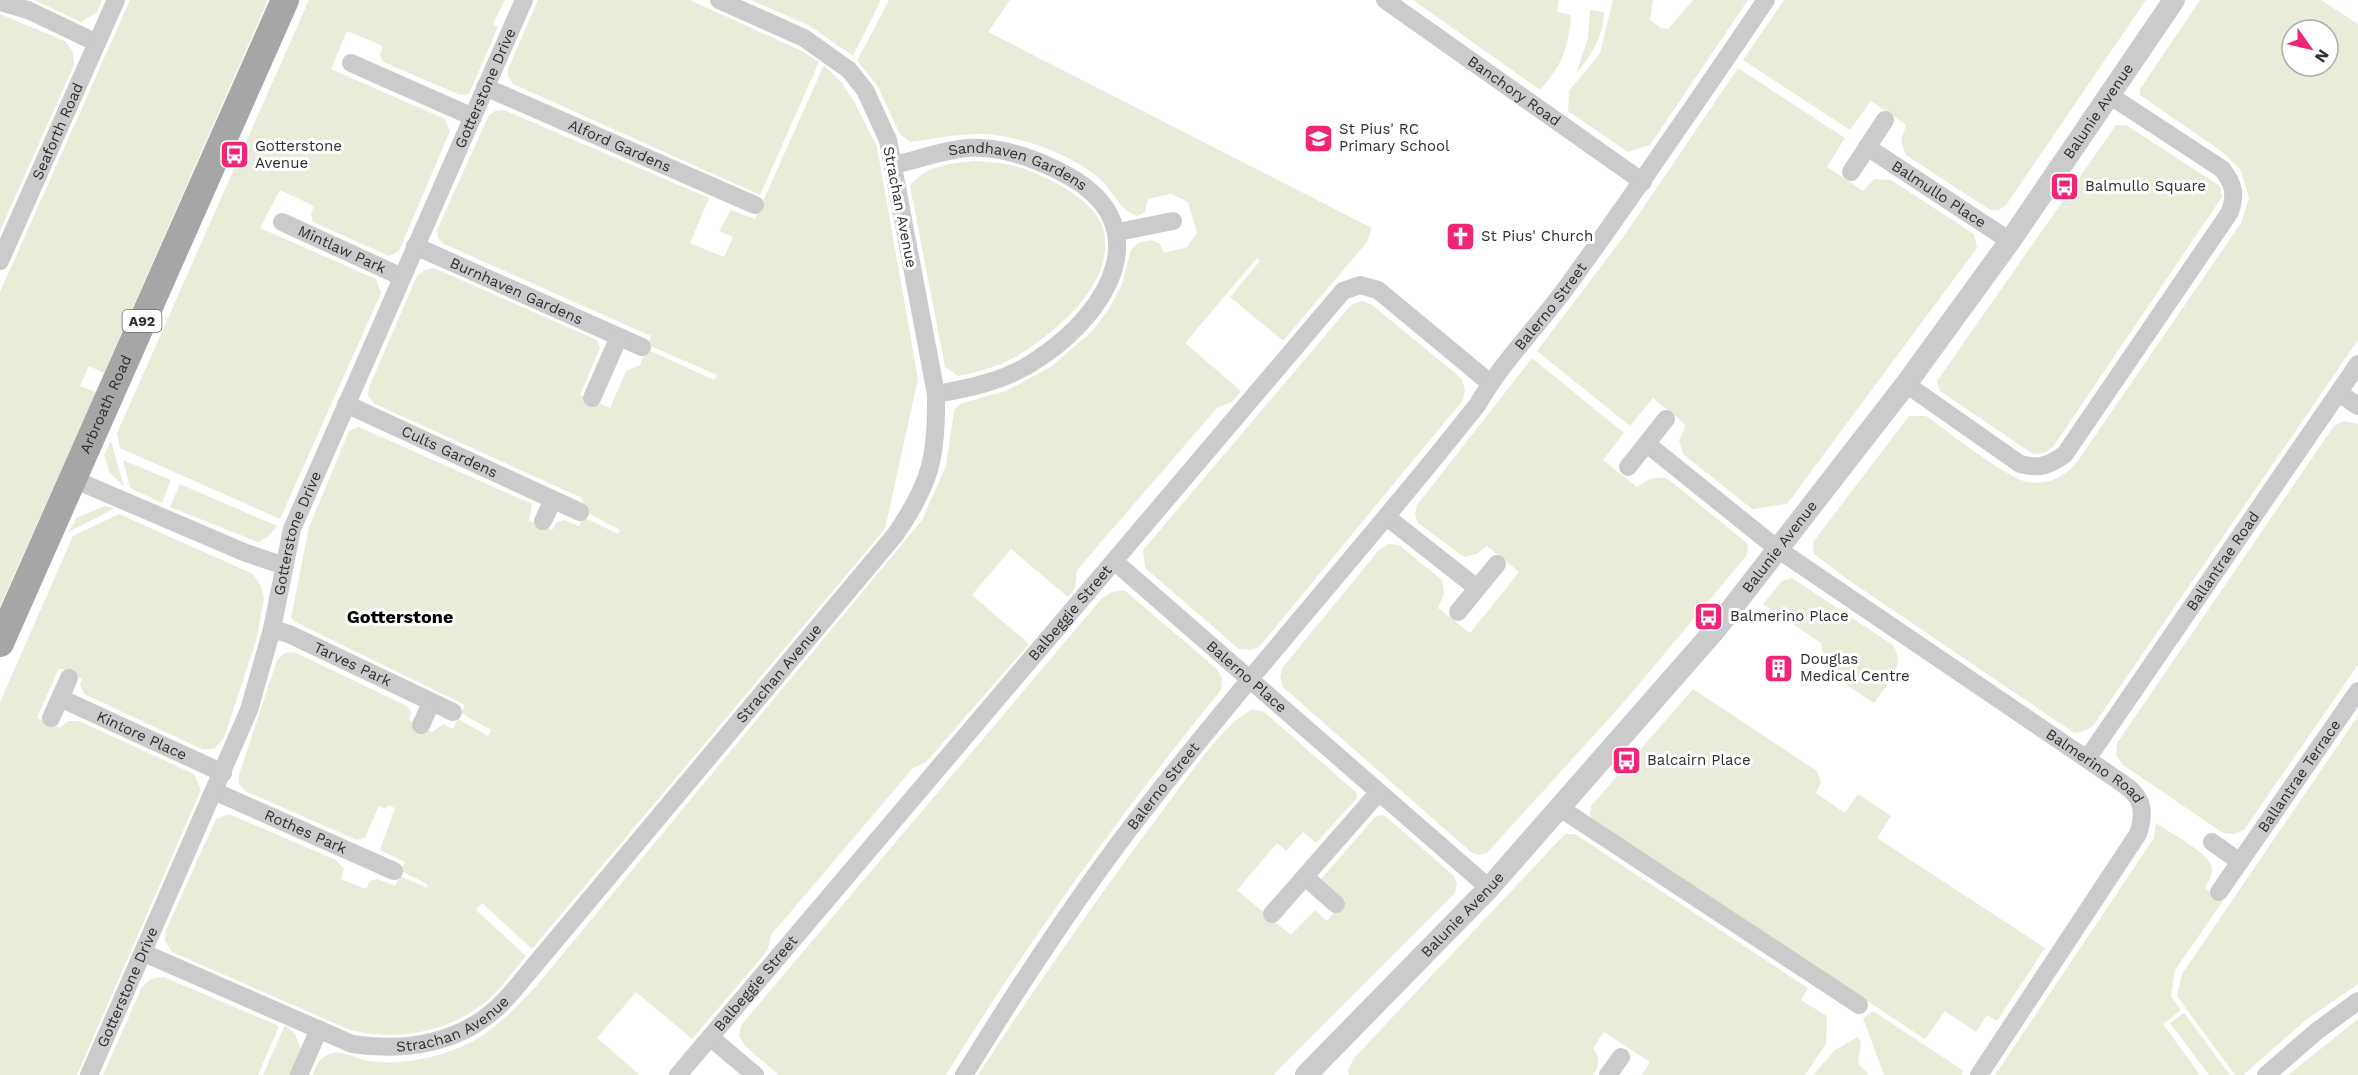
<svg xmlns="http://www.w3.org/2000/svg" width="2358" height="1075" font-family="'Work Sans',sans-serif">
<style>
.green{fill:#eaecda;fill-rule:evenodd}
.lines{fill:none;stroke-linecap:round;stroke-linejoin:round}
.minor{stroke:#cbcbcb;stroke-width:18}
.tertiary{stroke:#cbcbcb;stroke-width:22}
.primary{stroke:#a6a6a6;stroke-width:28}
.labels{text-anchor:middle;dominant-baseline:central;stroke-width:6;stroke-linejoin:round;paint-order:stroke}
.shield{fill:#fff;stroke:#6d6d6d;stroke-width:1.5}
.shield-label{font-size:14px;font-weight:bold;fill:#2e2e2e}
.street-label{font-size:15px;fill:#2e2e2e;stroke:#fff}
.poi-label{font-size:15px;fill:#2e2e2e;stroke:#fff;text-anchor:start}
.quarter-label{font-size:18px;font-weight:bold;fill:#000;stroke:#fff}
</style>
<rect width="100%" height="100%" fill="#fff"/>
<!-- green -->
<g class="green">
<path d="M 34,0 L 102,0 L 96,13 L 81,22 Z"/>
<path d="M 130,0 L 268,0 L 104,373 L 89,366 L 80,386 L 96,392 L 0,606 L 0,292 Z"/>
<path d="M 309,0 L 505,0 L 493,24 L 498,27 L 469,94 L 460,95 L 383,62 L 380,55 L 383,46 L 347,31 L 331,69 L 445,119 L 450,131 L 399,251 L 389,256 L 313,222 L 311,214 L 314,206 L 280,190 L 260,228 L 376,279 L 381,293 L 280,519 L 120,448 L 117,433 Z"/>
<path d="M 538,0 L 690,0 L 802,51 L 819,62 L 760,195 L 513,84 L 508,76 L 508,69 Z"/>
<path d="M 751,0 L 881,0 L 853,56 L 810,26 Z"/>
<path d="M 889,0 L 1010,0 L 988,32 L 1372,228 L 1367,242 L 1283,341 L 1230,297 L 1260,261 L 1257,258 L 1185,343 L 1241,391 L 1232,402 L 1217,408 L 1077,570 L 1075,588 L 1068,597 L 1011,549 L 972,595 L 1029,644 L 926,762 L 913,768 L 771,935 L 768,950 L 692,1039 L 636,992 L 597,1038 L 640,1075 L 313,1075 C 316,1066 319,1058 329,1054 C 341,1049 356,1059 369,1061 C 394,1065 426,1060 450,1051 C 487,1039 511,1013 537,985 L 922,520 L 946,466 L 954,410 L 960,404 L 1008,390 L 1052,366 L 1092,331 L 1109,309 L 1122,284 L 1131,250 L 1138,243 L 1151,240 L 1160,244 L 1164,253 L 1187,247 L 1197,233 L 1188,202 L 1171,194 L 1148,199 L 1145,212 L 1137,216 C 1119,210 1113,190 1099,178 C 1068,153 1023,137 984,134 C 960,133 934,139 910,142 L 900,134 L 877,85 L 857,61 Z"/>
<path d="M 1413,0 L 1559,0 L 1557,12 L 1571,15 C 1568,49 1563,64 1540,90 Z"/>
<path d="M 1613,0 L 1653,0 L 1650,20 L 1661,28 L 1668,29 L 1693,0 L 1748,0 L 1650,145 L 1628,152 L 1568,111 L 1569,91 L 1600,53 Z"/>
<path d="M 1784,0 L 2146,0 L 2006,205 L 1999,210 L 1990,210 L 1906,155 L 1901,141 L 1906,125 L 1871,101 L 1850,130 L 1743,60 Z"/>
<path d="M 2200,0 L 2321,0 L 2358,24 L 2358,340 L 2093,726 L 2084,731 L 2074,733 L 1847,579 L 1814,554 L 1813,542 L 1909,416 L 1926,416 C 1946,430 2008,479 2028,482 C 2049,485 2064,477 2077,462 L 2241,223 L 2249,198 L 2240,169 L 2225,154 L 2140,95 L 2140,89 ZM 2292,30 L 2328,30 L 2328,66 L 2292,66 Z"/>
<path d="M 1590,10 L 1604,12 C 1603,38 1592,54 1576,74 L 1588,38 Z"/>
<path d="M 0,14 L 65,41 L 73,52 L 74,65 L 0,231 Z"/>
<path d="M 824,65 L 842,83 L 855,103 L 877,147 L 918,379 L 885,529 L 532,949 L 482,903 L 476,910 L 526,956 C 514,970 503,986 490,998 C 452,1032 398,1042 350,1030 L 172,952 L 165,941 L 166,930 L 216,819 L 229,814 L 336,860 L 344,869 L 341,879 L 366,889 L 370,881 L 378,879 L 395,886 L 400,876 L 427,888 L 427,884 L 401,871 L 405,862 L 380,850 L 395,808 L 388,805 L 386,809 L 379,806 L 365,837 L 357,840 L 245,791 L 239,784 L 239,775 L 277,660 L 285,653 L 294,652 L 407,706 L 411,712 L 409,720 L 432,732 L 443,724 L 453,729 L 458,719 L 488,736 L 491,730 L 461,713 L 465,705 L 297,623 L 291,618 L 309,527 L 349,431 L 359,427 L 532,504 L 529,521 L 552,530 L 557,522 L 564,520 L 579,526 L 583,517 L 618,534 L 620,530 L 586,512 L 582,498 L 375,404 L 368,396 L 369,387 L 417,276 L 425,270 L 434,268 L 597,340 L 600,348 L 580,395 L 610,408 L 626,371 L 640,365 L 646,349 L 714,380 L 717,375 L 648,345 L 651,336 L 444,244 L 438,238 L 437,230 L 489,115 L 495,111 L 504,110 L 709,198 L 690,243 L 724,257 L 733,237 L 719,231 L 731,210 L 755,219 Z"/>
<path d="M 1738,68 L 1845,138 L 1827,167 L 1863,191 L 1874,179 L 1891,180 L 1974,234 L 1977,248 L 1787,504 L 1752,509 L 1683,454 L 1679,440 L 1686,425 L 1653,398 L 1630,426 L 1537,351 L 1624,236 Z"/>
<path d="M 2116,125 L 2126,125 L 2220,186 L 2222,197 L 2053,447 L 2044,453 L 2033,454 L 1940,391 L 1937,381 Z"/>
<path d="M 975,161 C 986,162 997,162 1007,164 C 1035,170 1091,196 1102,225 C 1121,279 1055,334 1015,357 C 997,367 978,372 958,376 L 945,367 L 910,186 C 927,164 949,164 975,161 Z"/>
<path d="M 1361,301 L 1371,304 L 1462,379 L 1465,390 L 1463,400 L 1259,647 L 1251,650 L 1239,649 L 1145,568 L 1143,550 L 1351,305 Z"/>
<path d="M 1532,358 L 1624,433 L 1603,460 L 1637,487 C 1648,479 1654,475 1668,479 L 1748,544 L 1747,555 L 1625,701 L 1487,853 L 1479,855 L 1472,853 L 1283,687 L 1280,677 L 1283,667 L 1379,550 L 1389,544 L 1399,545 L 1442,580 L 1444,594 L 1438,608 L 1470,633 L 1519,572 L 1487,546 L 1477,554 L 1464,557 L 1418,523 L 1415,515 L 1417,505 Z"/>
<path d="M 2343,421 L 2358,424 L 2358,665 L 2244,830 L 2234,834 L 2223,833 L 2123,765 L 2116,755 L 2117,743 L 2334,426 Z"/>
<path d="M 111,441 L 124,487 L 110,473 L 104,455 Z"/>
<path d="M 123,460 L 171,480 L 162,503 L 130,488 Z"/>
<path d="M 180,484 L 277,526 L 269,536 L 258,542 L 170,507 Z"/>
<path d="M 105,506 L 115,508 L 69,532 L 76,518 Z"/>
<path d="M 119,514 L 253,574 L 261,586 L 264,599 L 256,641 L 224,738 L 215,748 L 204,750 L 84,694 L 80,685 L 82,679 L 59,668 L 37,718 L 60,728 L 68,721 L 79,721 L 194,774 L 201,790 L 77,1075 L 0,1075 L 0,702 L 73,536 Z"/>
<path d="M 1792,578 L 1893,645 C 1907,666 1886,685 1874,703 L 1825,671 L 1821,643 L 1763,604 L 1782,581 Z"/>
<path d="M 1124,590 L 1217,669 L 1222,679 L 1221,690 C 1121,813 1029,940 946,1075 L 779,1075 L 745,1046 L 739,1035 L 742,1024 L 1102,598 L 1112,592 Z"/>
<path d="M 1693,689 L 1817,771 L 1821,782 L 1816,793 L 1845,813 L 1858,794 L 1891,816 L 1877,838 L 2045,948 L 1997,1021 L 1987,1015 L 1976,1032 L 1945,1011 L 1925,1039 L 1596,823 L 1590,816 L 1591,806 Z"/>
<path d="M 1253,709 L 1264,712 L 1356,792 L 1357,798 L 1316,843 L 1303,832 L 1286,851 L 1277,843 L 1237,890 L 1291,935 L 1315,910 L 1327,921 L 1345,900 L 1321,879 L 1376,816 L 1384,815 L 1454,876 L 1457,884 L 1455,893 L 1273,1075 L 978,1075 C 1038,983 1100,894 1166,806 C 1185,781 1225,721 1253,709 Z"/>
<path d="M 2358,716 L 2358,984 L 2306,1020 L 2243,1075 L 2235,1075 L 2177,996 L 2182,974 Z"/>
<path d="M 2156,823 C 2168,832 2207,852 2211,865 C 2214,873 2209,881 2205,888 L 2223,901 L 2175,970 L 2171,996 L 2181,1010 L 2163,1024 L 2200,1075 L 1995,1075 L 2154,838 Z"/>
<path d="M 1565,834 L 1575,834 L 1808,988 L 1801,1000 L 1827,1016 L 1826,1044 L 1805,1075 L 1642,1075 L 1650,1062 L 1604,1032 L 1593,1048 C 1600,1058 1600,1065 1593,1075 L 1349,1075 L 1348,1070 L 1354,1058 Z"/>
<path d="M 164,977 L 279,1026 L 258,1075 L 103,1075 L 142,987 L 151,979 Z"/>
<path d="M 1873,1011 L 1964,1071 L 1961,1075 L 1884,1075 L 1863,1018 Z"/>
<path d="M 2184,1013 L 2230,1075 L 2209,1075 L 2170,1023 Z"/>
<path d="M 2358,1019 L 2358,1075 L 2288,1075 Z"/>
<path d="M 285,1025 L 295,1034 L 301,1049 L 290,1075 L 263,1075 Z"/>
<path d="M 1858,1037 L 1861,1042 L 1858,1063 L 1869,1075 L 1813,1075 L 1835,1050 Z"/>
</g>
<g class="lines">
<!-- minor -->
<g class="minor">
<path id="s1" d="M 1385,0 L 1643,182"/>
<path d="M 0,2 L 28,10 L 97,43"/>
<path d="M 351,63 L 473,117"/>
<path id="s2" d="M 485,87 L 755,205"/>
<path id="s3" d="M 1867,147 L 2010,241"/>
<path id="s4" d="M 893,165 C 918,160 942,150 968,148 C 1000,146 1031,157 1059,171 C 1162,221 1111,311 1038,359 C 1008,380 971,388 936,394"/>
<path d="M 1851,172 L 1885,120"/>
<path id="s5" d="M 282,222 L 402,277"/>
<path d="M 1118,232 L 1173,221"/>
<path id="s6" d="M 415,246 L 642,347"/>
<path id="s7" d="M 0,261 L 116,0"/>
<path d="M 1906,384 L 2020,464 C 2039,469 2049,466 2065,454 L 2230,212 C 2236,194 2234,184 2222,169 L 2109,95"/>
<path d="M 2339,393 L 2358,406"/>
<path d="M 592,398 L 619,337"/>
<path id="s8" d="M 346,404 L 580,512"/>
<path id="s9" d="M 1647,444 L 1779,550 L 2103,770 C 2130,789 2151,796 2138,834 L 1979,1075"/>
<path d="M 1628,467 L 1666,419"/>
<path d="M 73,479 L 246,553 L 285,566"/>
<path d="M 1388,518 L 1477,588"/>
<path d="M 543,521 L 553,500"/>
<path id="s10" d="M 1114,561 L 1489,888"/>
<path d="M 1458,612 L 1497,564"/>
<path id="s11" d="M 272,629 L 289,634 L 453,712"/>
<path id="s12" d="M 60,698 L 223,773"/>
<path d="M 51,718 L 69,678"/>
<path d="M 421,725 L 431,703"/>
<path id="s13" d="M 2087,759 L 2358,364"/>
<path id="s14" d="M 216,792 L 394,871"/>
<path d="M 1560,808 L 1859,1005"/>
<path d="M 2212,842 L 2240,862"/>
<path d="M 1305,877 L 1336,904"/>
<path id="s15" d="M 2219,892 L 2358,691"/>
<path d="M 1272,914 L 1379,792"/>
<path id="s16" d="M 144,953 L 352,1044 C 404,1052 459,1044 499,1006 C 513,993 525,976 538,961 L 895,535 C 931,483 937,457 936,394 L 888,140 L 865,90 L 849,70 L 804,38 L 719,0"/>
<path d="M 710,1037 L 755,1075"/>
<path id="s17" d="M 89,1075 L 249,710 L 272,629 L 292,529 L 524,0"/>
<path d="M 299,1075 L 319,1029"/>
<path id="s18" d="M 678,1075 L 1343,291 L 1360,285 L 1378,290 L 1490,383"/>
<path id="s19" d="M 964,1075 C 1020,984 1079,893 1145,809 C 1252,671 1370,541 1478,404 C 1501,363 1538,326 1566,288 C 1635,193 1700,97 1766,0"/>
<path d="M 1608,1075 L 1621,1057"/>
<path d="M 2266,1075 L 2317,1031 L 2358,1001"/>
</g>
<!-- tertiary -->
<path class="tertiary" id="s20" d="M 1306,1075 L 1489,888 L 1715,630 L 1906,384 L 2010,241 L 2174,0"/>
<!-- primary -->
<path class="primary" id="s21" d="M 0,643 L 285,0"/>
</g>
<!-- icons -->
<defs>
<symbol id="school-square" viewBox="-11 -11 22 22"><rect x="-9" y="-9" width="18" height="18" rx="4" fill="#f02575" stroke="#fff"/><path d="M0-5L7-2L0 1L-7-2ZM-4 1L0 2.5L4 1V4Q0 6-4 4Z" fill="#fff"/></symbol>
<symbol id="bus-square" viewBox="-11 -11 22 22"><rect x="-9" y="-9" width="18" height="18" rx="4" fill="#f02575" stroke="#fff"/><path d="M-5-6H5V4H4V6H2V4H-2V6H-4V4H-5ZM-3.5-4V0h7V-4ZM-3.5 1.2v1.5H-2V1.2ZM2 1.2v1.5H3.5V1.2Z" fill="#fff"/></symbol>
<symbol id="church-square" viewBox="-11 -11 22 22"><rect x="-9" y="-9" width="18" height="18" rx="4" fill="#f02575" stroke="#fff"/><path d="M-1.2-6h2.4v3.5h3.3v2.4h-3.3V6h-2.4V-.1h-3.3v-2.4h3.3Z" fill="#fff"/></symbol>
<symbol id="building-square" viewBox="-11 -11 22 22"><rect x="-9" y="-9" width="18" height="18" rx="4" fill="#f02575" stroke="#fff"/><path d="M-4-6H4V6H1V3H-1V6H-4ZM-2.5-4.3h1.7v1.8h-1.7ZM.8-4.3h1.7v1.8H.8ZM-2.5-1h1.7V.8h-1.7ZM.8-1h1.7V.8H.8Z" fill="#fff"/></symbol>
</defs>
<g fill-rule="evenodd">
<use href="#school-square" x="1302" y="122" width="33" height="33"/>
<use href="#bus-square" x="218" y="138" width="33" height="33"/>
<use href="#bus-square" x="2048" y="170" width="33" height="33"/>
<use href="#church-square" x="1444" y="220" width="33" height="33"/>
<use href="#bus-square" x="1692" y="600" width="33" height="33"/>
<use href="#building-square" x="1762" y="652" width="33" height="33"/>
<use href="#bus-square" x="1610" y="744" width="33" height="33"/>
</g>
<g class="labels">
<!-- shield labels -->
<rect class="shield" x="122.5" y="310" width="39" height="22" rx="4.5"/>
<g class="shield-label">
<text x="142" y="321">A92</text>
</g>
<!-- street labels -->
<g class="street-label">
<text stroke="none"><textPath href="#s17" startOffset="1066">Gotterstone Drive</textPath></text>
<text stroke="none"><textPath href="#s1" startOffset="158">Banchory Road</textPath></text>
<text stroke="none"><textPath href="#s20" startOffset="1250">Balunie Avenue</textPath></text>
<text stroke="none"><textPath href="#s7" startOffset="142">Seaforth Road</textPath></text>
<text stroke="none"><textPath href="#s2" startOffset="147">Alford Gardens</textPath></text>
<text stroke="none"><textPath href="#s4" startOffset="130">Sandhaven Gardens</textPath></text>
<text stroke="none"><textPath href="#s3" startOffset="86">Balmullo Place</textPath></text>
<text transform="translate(900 207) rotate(79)">Strachan Avenue</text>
<text stroke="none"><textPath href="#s5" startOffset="66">Mintlaw Park</textPath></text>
<text stroke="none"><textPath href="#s6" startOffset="111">Burnhaven Gardens</textPath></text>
<text stroke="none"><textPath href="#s19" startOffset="968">Balerno Street</textPath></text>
<text stroke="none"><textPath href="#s21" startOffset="261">Arbroath Road</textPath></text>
<text stroke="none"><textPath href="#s8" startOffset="114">Cults Gardens</textPath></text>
<text stroke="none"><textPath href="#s17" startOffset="582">Gotterstone Drive</textPath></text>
<text stroke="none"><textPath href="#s20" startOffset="710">Balunie Avenue</textPath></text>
<text stroke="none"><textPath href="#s13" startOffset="240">Ballantrae Road</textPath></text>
<text stroke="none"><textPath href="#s18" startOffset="606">Balbeggie Street</textPath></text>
<text stroke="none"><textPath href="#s11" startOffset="88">Tarves Park</textPath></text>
<text stroke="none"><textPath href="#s16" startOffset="819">Strachan Avenue</textPath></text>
<text stroke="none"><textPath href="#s10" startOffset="176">Balerno Place</textPath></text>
<text stroke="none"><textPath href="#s12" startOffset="90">Kintore Place</textPath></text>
<text stroke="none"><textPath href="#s9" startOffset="552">Balmerino Road</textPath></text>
<text stroke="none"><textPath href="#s15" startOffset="141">Ballantrae Terrace</textPath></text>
<text stroke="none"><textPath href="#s19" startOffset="351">Balerno Street</textPath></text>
<text stroke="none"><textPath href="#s14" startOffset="98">Rothes Park</textPath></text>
<text stroke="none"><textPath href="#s20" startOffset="224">Balunie Avenue</textPath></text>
<text stroke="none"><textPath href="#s18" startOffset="120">Balbeggie Street</textPath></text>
<text stroke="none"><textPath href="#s17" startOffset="96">Gotterstone Drive</textPath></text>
<text stroke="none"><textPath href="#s16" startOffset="333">Strachan Avenue</textPath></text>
</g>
<!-- poi labels -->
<g class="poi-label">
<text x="1339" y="129">St Pius' RC<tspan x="1339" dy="17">Primary School</tspan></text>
<text x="255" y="146">Gotterstone<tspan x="255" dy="17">Avenue</tspan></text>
<text x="2085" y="186">Balmullo Square</text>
<text x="1481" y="236">St Pius' Church</text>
<text x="1730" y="616">Balmerino Place</text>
<text x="1800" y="659">Douglas<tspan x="1800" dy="17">Medical Centre</tspan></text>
<text x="1647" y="760">Balcairn Place</text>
</g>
<!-- quarter labels -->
<g class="quarter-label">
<text x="400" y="616">Gotterstone</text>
</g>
</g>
<!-- north arrow -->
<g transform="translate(2310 48) rotate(124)"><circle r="28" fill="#ffffff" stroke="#ababab" stroke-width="1.5"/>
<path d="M0-4.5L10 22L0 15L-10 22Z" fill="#f02575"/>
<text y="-9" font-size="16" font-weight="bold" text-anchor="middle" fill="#2e2e2e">N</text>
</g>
</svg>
